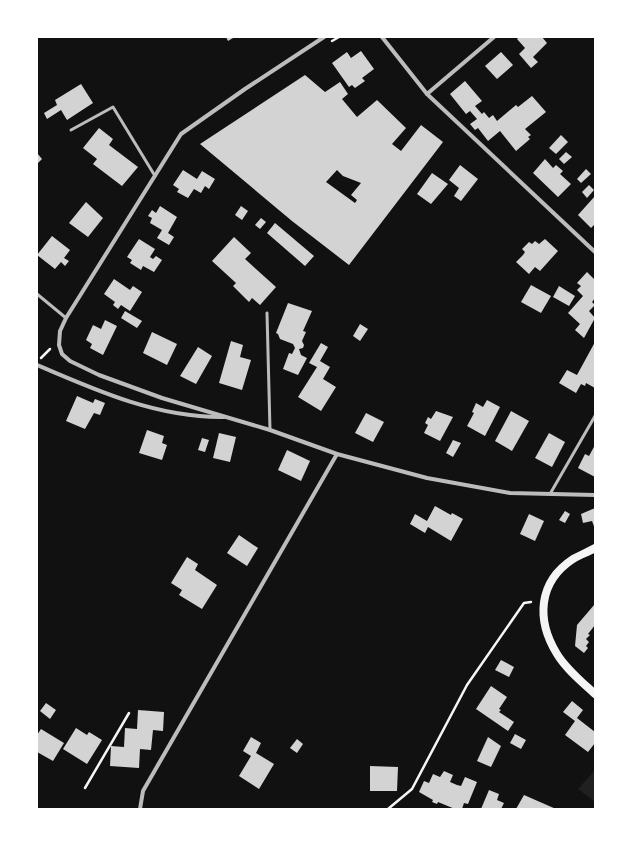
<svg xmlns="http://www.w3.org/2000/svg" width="632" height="846" font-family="Cabin,sans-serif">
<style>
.green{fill:#202020}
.building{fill:#d3d3d3;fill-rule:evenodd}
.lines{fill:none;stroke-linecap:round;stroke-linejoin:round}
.path{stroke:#f5f5f5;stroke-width:2.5}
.service{stroke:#bcbcbc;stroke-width:3}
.minor{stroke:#bcbcbc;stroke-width:4}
.secondary{stroke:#f5f5f5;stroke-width:8}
</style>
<rect width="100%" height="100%" fill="#111"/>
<!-- green -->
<path class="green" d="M 595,770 L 595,802 L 578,789 Z"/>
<!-- building -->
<g class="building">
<path d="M 226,37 L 232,37 L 233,38 L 228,41 Z"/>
<path d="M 519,37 L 542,37 L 547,43 L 533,57 L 538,62 L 531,68 L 519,54 L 525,48 L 517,39 Z"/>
<path d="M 361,51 L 374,69 L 362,78 L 365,81 L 355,88 L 352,85 L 349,87 L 332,63 L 347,52 L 351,58 Z"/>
<path d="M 501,52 L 513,65 L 497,79 L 485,66 Z"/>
<path d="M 305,75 L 325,92 L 340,82 L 348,94 L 342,99 L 357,117 L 377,100 L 406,128 L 392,144 L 401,151 L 421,125 L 443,142 L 349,265 L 292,221 L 200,144 ZM 337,170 L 343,176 L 361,183 L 351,195 L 357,200 L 355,203 L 326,182 Z"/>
<path d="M 465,81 L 482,101 L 475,106 L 482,114 L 484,112 L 489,118 L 493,115 L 497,121 L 516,105 L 518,107 L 532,96 L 546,112 L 525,129 L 531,135 L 528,137 L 530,139 L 516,151 L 500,131 L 488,141 L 478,128 L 475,130 L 470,124 L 477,119 L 470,111 L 466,114 L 450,94 Z"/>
<path d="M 81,84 L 93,103 L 67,120 L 61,110 L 47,119 L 44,113 L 57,105 L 55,100 Z"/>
<path d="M 99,128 L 113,139 L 109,145 L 138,167 L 122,186 L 93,164 L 97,159 L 83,148 Z"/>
<path d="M 561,135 L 568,142 L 556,154 L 549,148 Z"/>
<path d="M 566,152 L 572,157 L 564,164 L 559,159 Z"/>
<path d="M 37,153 L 42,159 L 37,164 Z"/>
<path d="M 545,159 L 553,168 L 556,165 L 563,171 L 560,174 L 571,184 L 558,197 L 533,173 Z"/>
<path d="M 460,165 L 478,179 L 461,201 L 454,196 L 459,188 L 449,180 Z"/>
<path d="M 586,169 L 591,174 L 581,183 L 577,179 Z"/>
<path d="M 183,170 L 197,179 L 202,171 L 215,179 L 209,189 L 205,186 L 201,193 L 194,189 L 188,198 L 177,192 L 179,189 L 173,185 Z"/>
<path d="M 432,173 L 448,184 L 431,204 L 417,194 Z"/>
<path d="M 589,185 L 594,190 L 587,198 L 582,192 Z"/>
<path d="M 595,196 L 595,224 L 591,228 L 578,215 Z"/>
<path d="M 86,202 L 103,218 L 88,237 L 69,223 Z"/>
<path d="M 160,206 L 177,217 L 168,233 L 174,237 L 169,245 L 157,238 L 162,230 L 150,223 L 152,218 L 148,216 L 152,210 L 156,213 Z"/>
<path d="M 241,206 L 248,211 L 242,220 L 235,215 Z"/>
<path d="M 261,218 L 266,222 L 260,229 L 255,225 Z"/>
<path d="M 275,223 L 314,256 L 305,266 L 267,233 Z"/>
<path d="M 52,236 L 70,250 L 64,258 L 69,261 L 65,266 L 61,262 L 55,269 L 37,255 Z"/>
<path d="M 234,237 L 251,253 L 245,259 L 276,287 L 260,305 L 252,298 L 249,302 L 233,286 L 236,283 L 212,261 Z"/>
<path d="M 139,239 L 155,249 L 150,257 L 153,259 L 156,256 L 162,260 L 154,272 L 143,266 L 141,270 L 130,263 L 132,260 L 127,257 Z"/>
<path d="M 545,239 L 558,251 L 540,271 L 535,267 L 529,274 L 516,262 L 523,255 L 525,252 L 522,249 L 529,242 L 532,244 L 535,241 L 539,244 Z"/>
<path d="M 587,272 L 595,280 L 595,298 L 592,302 L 595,305 L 589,311 L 595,318 L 584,338 L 575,330 L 580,324 L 568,313 L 583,296 L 577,290 L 581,286 L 577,283 Z"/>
<path d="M 114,279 L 130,290 L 133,286 L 142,292 L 130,311 L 121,305 L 118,309 L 113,305 L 115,302 L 104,294 Z"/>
<path d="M 531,285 L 551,296 L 541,313 L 521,302 Z"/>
<path d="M 559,286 L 575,296 L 569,306 L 553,297 Z"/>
<path d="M 288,303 L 312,311 L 303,331 L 306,332 L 302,341 L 304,345 L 303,348 L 299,349 L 301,355 L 307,358 L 298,375 L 283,369 L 289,353 L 292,354 L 295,348 L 293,344 L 280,339 L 278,334 L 276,333 Z"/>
<path d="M 125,311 L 142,321 L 137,328 L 121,318 Z"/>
<path d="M 105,320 L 117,326 L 103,355 L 90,348 L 92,344 L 86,340 L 93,325 L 101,329 Z"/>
<path d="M 360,324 L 368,329 L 360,341 L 353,336 Z"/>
<path d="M 152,332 L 177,344 L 167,365 L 143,353 Z"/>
<path d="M 231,341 L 243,345 L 240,357 L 251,360 L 242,390 L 219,383 Z"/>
<path d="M 595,342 L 595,388 L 586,383 L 585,386 L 581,384 L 576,393 L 559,383 L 567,370 L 577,375 Z"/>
<path d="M 321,343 L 328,347 L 320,361 L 330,367 L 323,379 L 336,387 L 321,411 L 298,397 L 317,367 L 309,363 Z"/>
<path d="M 198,347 L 212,356 L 196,384 L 180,376 Z"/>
<path d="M 77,396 L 93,403 L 95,399 L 105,403 L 100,415 L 94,413 L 85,429 L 66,421 Z"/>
<path d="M 487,400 L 500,407 L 485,436 L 467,426 L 474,413 L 472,412 L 476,403 L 483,407 Z"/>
<path d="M 436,411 L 453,417 L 440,441 L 424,433 L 428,425 L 425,423 L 428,417 L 431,419 Z"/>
<path d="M 511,411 L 529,421 L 512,451 L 495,441 Z"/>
<path d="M 366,413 L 384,422 L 373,442 L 355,433 Z"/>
<path d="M 147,430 L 164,436 L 162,443 L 167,445 L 162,460 L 139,453 Z"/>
<path d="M 219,433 L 236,437 L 230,462 L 213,458 Z"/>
<path d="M 549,433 L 565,442 L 552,467 L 535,458 Z"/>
<path d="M 202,438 L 209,440 L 205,452 L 198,450 Z"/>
<path d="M 453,440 L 461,443 L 453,457 L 446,453 Z"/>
<path d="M 595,445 L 595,477 L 578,468 L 585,454 L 589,456 Z"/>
<path d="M 287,450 L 310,461 L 301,481 L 278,470 Z"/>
<path d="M 435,506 L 451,515 L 452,513 L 463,519 L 451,541 L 428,527 L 425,533 L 410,524 L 415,514 L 427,521 Z"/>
<path d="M 595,508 L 595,529 L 592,521 L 583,523 L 581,514 Z"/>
<path d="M 565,511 L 570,514 L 565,523 L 559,520 Z"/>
<path d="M 529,514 L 544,521 L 535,541 L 520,534 Z"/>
<path d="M 239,535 L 258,548 L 247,566 L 227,553 Z"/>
<path d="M 187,557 L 198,564 L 195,570 L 217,585 L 202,609 L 179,595 L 182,590 L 171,583 Z"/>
<path d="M 594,605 L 595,625 L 588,634 L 590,635 L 586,639 L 589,642 L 586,646 L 588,648 L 584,653 L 575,646 L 577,625 Z"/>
<path d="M 501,660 L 514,667 L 509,677 L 495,670 Z"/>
<path d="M 491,686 L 507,697 L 499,709 L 501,710 L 499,712 L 514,722 L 508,731 L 476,709 Z"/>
<path d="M 572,701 L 583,710 L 577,718 L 595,732 L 595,743 L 588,752 L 565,735 L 575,721 L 563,712 Z"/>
<path d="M 46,703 L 56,710 L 50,719 L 40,711 Z"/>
<path d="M 138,710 L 164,712 L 163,731 L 153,730 L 151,750 L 140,749 L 139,768 L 110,766 L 111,746 L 124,747 L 125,728 L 137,729 Z"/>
<path d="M 76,728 L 87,735 L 89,732 L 102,740 L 87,764 L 63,749 Z"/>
<path d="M 41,729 L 64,743 L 53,761 L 37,752 L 37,735 Z"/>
<path d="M 515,734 L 526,740 L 521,749 L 510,743 Z"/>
<path d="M 251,737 L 261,743 L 256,753 L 274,764 L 259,789 L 239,776 L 251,756 L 243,751 Z"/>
<path d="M 488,737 L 501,746 L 491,767 L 477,761 Z"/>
<path d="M 297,739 L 303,744 L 297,753 L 290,748 Z"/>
<path d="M 370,766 L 398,767 L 397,791 L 370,791 Z"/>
<path d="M 444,771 L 453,775 L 450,782 L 457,785 L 461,786 L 465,777 L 477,782 L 468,804 L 464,803 L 462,809 L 455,809 L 438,802 L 437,804 L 432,802 L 433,800 L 419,792 L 424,781 L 429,783 L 433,774 L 440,777 Z"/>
<path d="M 489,790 L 499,794 L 497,800 L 504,803 L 501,809 L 481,809 Z"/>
<path d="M 524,795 L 556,809 L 516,809 Z"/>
</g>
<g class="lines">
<!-- path -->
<g class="path">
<path d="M 332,41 L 339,37"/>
<path d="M 41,358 L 50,349"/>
<path d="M 85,788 L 129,713"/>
<path d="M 388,809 L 412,789 L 467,685 L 524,603 L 531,602"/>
</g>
<!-- service -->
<g class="service">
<path d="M 71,130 L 113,107 L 155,176"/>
<path d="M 37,294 L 66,318"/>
<path d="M 267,313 L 270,430"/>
<path d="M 550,494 L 595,416"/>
</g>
<!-- minor -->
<g class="minor">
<path d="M 324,37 L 245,89 L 181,134 L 66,318 L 60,331 L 59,345 L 62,354 L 70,361 L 99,375 L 162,398 L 270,430 L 337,454 L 427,478 L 510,493 L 595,495"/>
<path d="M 382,37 L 427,94 L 595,252"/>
<path d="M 427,94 L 494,37"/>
<path d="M 37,365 C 97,391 158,418 224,417"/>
<path d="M 140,809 L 143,791 L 337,454"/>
</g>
<!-- secondary -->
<path class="secondary" d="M 595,548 C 588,552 580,555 573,559 C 538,582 536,620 557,654 C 566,669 582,682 595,694"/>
</g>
<!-- border -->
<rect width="632" height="846" fill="none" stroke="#ffffff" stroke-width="76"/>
</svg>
